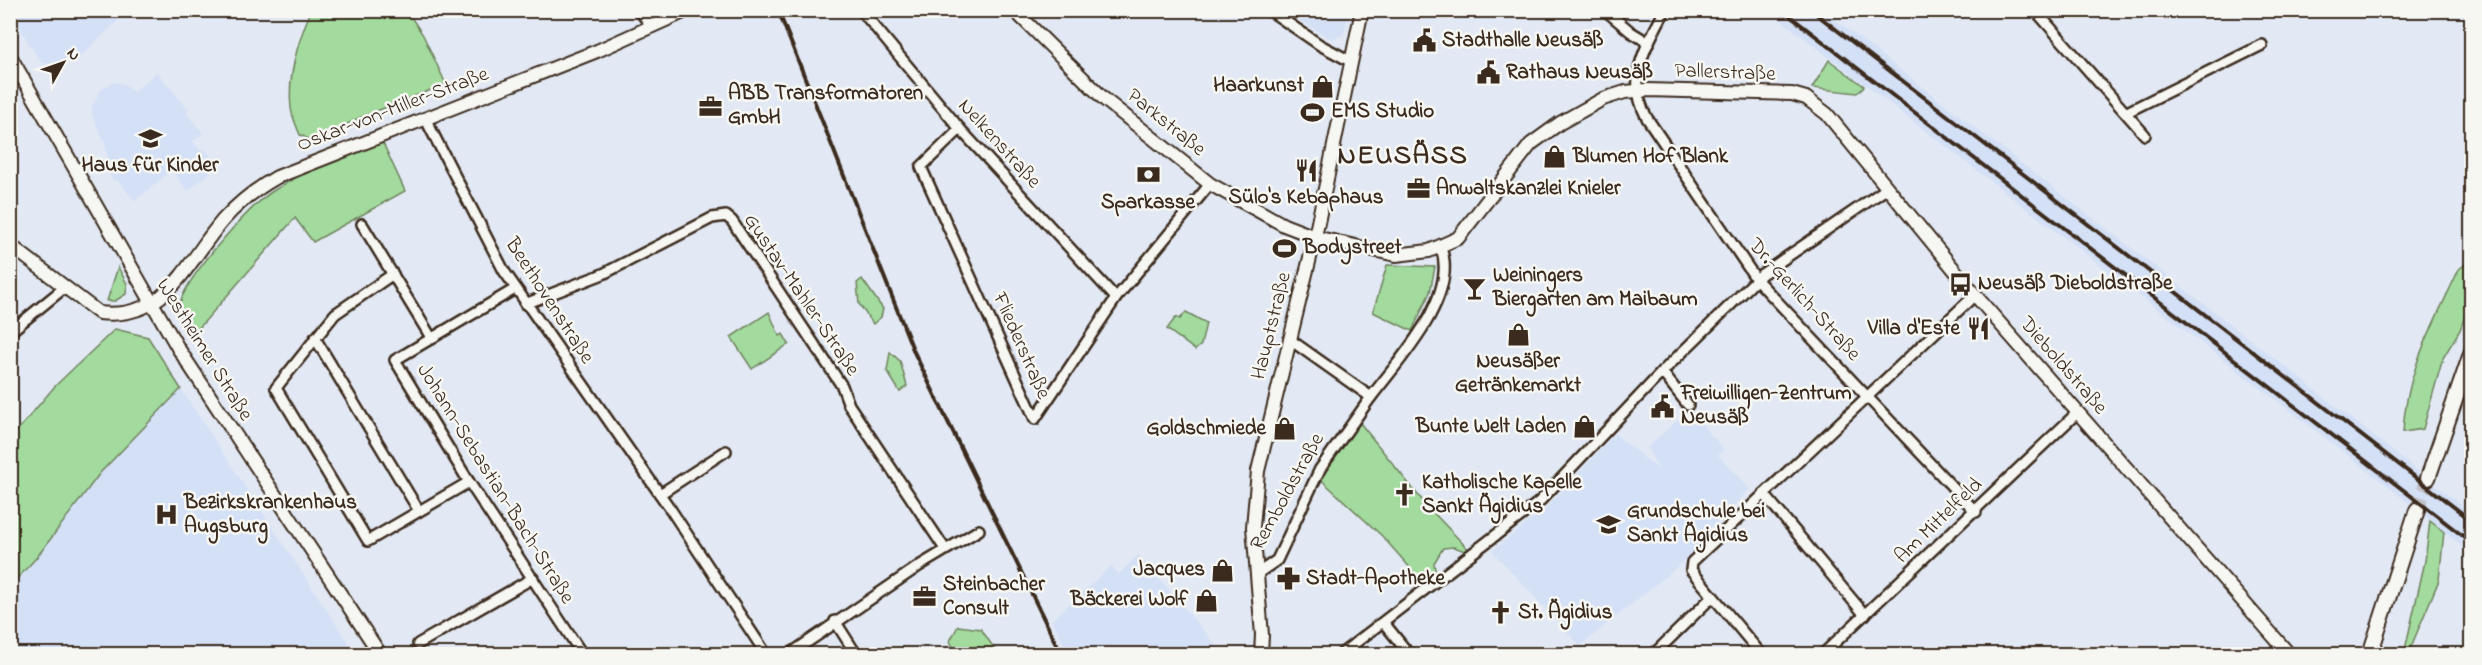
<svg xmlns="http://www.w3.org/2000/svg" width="2482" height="665" font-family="'Indie Flower',sans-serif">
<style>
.built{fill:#d4e0f6}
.green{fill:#a3da9e;stroke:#6f825e;stroke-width:1.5}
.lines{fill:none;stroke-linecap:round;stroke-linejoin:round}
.secondary-tunnel{stroke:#c1c3c9;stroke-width:14;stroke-dasharray:14 7;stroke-linecap:butt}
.minor-casing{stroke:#3b2a1e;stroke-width:14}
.tertiary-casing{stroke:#3b2a1e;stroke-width:16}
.secondary-casing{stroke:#3b2a1e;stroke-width:18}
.minor{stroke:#f6f6f2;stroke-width:9}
.tertiary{stroke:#f6f6f2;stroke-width:12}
.secondary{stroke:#f6f6f2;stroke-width:14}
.rail{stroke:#3b2a1e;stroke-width:4}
.labels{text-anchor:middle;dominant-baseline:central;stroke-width:5;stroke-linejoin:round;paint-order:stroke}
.poi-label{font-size:21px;font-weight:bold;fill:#3b2a1e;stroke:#f6f6f2;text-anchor:start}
.street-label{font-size:21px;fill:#3b2a1e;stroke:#f6f6f2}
.district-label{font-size:27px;font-weight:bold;letter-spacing:1.5px;fill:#3b2a1e;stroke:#f6f6f2}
</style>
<rect width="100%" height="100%" fill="#e2e9f4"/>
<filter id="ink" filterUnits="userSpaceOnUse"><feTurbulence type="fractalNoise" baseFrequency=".0167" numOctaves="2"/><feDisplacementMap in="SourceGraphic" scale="12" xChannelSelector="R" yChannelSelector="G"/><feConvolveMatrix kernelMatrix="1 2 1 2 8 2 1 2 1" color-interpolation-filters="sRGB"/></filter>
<g filter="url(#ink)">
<!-- built -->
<g class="built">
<path d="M 13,11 L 128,11 L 82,55 L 59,65 L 42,63 L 28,43 Z"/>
<path d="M 1284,11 L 1350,10 L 1350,11 L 1343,35 L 1331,39 Z"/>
<path d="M 1769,11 L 1824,11 L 2286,367 L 2471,513 L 2471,554 L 2389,487 Z"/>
<path d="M 157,72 L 189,110 L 186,113 L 203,133 L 193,142 L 201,151 L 204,149 L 219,165 L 188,191 L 171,171 L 135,201 L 117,180 L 114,182 L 111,177 L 105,144 L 92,115 L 92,107 L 100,91 L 106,86 L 114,82 L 124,84 L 133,92 Z"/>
<path d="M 181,389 L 356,654 L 11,654 L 10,585 L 37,557 L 100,473 Z"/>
<path d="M 1696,417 L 1724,450 L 1718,455 L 1750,489 L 1707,531 L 1702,542 L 1676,568 L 1580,646 L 1492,551 L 1547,507 L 1615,434 L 1659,470 L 1647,448 L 1676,421 Z"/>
<path d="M 1138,555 L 1175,597 L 1223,654 L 1069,654 L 1052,620 L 1111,566 L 1119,574 Z"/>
</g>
<!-- green -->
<g class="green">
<path d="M 311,11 L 407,11 L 423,35 L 446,84 L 359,118 L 315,142 L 300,135 C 297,127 292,117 291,108 C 287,77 299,38 311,11 Z"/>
<path d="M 1829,60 L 1864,86 L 1857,93 L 1812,88 Z"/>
<path d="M 382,141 L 405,191 L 313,242 L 295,218 L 192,336 C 187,327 178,318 179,307 C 183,280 249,206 273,191 C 302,172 349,156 382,141 Z"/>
<path d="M 2470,261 L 2471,300 L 2460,330 L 2443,358 L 2423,429 L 2403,432 C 2406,370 2434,324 2459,269 Z"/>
<path d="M 1387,265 L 1435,267 L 1430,292 L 1412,331 L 1373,312 Z"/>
<path d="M 118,267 L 127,284 L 126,294 L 115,301 L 107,301 Z"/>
<path d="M 862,279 L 883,309 L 881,317 L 873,324 L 859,304 L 857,283 Z"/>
<path d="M 769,312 L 778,333 L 780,336 L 783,334 L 789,344 L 752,369 L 731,337 Z"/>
<path d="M 1186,312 L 1206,323 L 1201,345 L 1195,350 L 1167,329 L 1176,317 L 1180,319 Z"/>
<path d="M 115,329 L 148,337 L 181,389 L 100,473 L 37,557 L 11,585 L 11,438 L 55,386 Z"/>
<path d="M 890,352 L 900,361 L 907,386 L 900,392 L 887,371 Z"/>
<path d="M 1356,418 L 1426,505 L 1473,554 L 1454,547 L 1443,548 L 1434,563 L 1437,581 L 1428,588 L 1382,536 L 1317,476 Z"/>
<path d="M 2430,521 L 2444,532 L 2439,580 L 2408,654 L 2404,654 L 2425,561 Z"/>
<path d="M 958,626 L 981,629 L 998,654 L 982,654 L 977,647 C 964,653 957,658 950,641 Z"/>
</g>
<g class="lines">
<!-- secondary-tunnel -->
<path class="secondary-tunnel" d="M 2417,510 L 2428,478"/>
<defs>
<g id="minor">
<path d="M 639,10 L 652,27"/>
<path d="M 861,10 L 960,129 L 1116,298"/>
<path d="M 1269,10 L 1320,45 L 1350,61"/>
<path d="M 1605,10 L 1631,32 L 1649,43"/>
<path d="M 1665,10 C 1646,48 1625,77 1647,118 L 1756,279 L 1976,512"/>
<path d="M 2035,10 L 2145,135"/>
<path d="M 2127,112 L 2262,45"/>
<path d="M 425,118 L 504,271 L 671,510 L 766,654"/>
<path d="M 960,129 L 921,167 L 1035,419 L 1116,298 L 1210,184"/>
<path d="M 362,224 L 432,339"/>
<path d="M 393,274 L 335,314 L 276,388 L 368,541 L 469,482"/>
<path d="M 515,289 L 395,360 L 469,482 L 582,654"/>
<path d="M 525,304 L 603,274 L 712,218 L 726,216 L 732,221 L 842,386 L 849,405 L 945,549"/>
<path d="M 10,332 L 64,288"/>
<path d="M 315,338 L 419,511"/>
<path d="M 1289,339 L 1371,397 C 1399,360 1459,297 1441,248"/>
<path d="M 1662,372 L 1688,405"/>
<path d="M 660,494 L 726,451"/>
<path d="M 1764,494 L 1865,615"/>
<path d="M 1257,574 L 1277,560 L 1320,469 L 1371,397"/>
<path d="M 835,621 L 856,654"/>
<path d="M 1384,623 L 1409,654"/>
<path d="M 418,644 L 533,578"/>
<path d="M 790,654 L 919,566 L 979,530"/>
<path d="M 1341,654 L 1539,502 L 1662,372 L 1762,274 L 1886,189"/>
<path d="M 1654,654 L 1712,597"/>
<path d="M 1761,654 L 1691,570 L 1692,562 L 1975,295"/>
<path d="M 1823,654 L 2078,412"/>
</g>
<g id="tertiary">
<path d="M 1014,10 L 1104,99 L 1210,184 L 1284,225 L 1315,237 L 1396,255 L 1429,251 L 1458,238 L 1531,144 L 1560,123 L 1603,99 L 1625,92 L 1647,90 L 1792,94 L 1806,98 L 1827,114 L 1975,295 L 2289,654"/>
<path d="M 10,56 L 178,348 L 380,654"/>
<path d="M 10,245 L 99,313 C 167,321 186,263 223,220 C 239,202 256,189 277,177 L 597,51 L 688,10"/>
<path d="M 1261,654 L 1262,635 L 1253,527 L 1258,471 L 1315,237 L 1362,10"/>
</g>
<g id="secondary">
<path d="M 2428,478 L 2472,351"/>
<path d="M 2370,654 L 2417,510"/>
</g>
</defs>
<!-- minor casing -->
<use href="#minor" class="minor-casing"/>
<!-- tertiary casing -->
<use href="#tertiary" class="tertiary-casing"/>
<!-- secondary casing -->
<use href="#secondary" class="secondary-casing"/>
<!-- minor -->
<use href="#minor" class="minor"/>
<!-- tertiary -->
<use href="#tertiary" class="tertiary"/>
<!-- secondary -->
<use href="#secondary" class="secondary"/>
<!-- rail -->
<g class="rail">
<path d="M 778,10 L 914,352 L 1061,654"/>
<path d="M 1782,10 L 2472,543"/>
<path d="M 1811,10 L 2472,521"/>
</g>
</g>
</g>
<!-- icons -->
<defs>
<symbol id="civic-bare" viewBox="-9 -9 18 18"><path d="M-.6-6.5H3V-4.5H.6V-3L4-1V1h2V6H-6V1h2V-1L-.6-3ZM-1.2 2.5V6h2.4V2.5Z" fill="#3b2a1e" stroke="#f6f6f2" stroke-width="2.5" paint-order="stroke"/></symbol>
<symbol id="shop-bare" viewBox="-9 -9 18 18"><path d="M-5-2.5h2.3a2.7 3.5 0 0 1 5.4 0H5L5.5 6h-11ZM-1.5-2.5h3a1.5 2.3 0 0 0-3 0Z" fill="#3b2a1e" stroke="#f6f6f2" stroke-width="2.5" paint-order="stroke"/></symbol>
<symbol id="office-bare" viewBox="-9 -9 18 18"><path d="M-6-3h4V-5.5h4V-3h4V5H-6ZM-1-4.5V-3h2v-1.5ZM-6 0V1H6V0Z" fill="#3b2a1e" stroke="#f6f6f2" stroke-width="2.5" paint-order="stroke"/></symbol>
<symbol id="stadium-bare" viewBox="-9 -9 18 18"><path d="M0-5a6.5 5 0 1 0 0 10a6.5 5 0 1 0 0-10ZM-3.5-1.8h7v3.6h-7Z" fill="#3b2a1e" stroke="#f6f6f2" stroke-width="2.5" paint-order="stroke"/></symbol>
<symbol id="school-bare" viewBox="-9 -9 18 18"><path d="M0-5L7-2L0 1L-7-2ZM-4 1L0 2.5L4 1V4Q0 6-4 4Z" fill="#3b2a1e" stroke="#f6f6f2" stroke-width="2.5" paint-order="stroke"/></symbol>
<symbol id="restaurant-bare" viewBox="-9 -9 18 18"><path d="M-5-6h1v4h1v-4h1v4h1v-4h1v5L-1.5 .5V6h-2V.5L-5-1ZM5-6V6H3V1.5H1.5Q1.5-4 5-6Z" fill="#3b2a1e" stroke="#f6f6f2" stroke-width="2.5" paint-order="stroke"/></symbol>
<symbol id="bank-bare" viewBox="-9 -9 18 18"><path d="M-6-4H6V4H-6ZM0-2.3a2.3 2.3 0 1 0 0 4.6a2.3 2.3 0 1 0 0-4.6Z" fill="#3b2a1e" stroke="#f6f6f2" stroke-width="2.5" paint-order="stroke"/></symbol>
<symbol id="bus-bare" viewBox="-9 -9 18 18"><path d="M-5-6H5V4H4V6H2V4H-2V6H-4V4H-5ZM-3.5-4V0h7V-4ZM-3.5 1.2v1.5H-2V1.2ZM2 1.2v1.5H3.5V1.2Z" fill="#3b2a1e" stroke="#f6f6f2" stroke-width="2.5" paint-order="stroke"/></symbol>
<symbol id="bar-bare" viewBox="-9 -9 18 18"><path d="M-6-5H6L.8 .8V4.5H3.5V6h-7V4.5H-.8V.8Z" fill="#3b2a1e" stroke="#f6f6f2" stroke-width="2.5" paint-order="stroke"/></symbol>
<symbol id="church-bare" viewBox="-9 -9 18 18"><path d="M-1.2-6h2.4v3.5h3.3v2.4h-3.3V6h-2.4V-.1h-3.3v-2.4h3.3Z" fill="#3b2a1e" stroke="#f6f6f2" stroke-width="2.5" paint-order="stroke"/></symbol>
<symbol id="hospital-bare" viewBox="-9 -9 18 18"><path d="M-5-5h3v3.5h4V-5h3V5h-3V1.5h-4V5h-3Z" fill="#3b2a1e" stroke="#f6f6f2" stroke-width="2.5" paint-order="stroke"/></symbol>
<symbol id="pharmacy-bare" viewBox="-9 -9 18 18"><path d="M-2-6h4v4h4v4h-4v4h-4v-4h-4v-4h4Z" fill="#3b2a1e" stroke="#f6f6f2" stroke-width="2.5" paint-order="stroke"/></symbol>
</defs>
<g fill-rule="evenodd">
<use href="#civic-bare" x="1408" y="24" width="33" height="33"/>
<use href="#civic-bare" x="1472" y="56" width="33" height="33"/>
<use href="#shop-bare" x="1306" y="70" width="33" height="33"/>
<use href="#office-bare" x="694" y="90" width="33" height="33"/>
<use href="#stadium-bare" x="1296" y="96" width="33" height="33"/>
<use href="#school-bare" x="134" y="122" width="33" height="33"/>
<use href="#shop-bare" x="1538" y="140" width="33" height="33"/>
<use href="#restaurant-bare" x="1290" y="154" width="33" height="33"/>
<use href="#bank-bare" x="1132" y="158" width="33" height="33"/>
<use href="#office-bare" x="1402" y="172" width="33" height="33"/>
<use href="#stadium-bare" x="1268" y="232" width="33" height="33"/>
<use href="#bus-bare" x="1944" y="268" width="33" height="33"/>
<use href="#bar-bare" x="1458" y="272" width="33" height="33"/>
<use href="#restaurant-bare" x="1962" y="312" width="33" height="33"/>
<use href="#shop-bare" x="1502" y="318" width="33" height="33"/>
<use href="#civic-bare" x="1646" y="390" width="33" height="33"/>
<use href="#shop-bare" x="1568" y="410" width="33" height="33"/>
<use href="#shop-bare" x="1268" y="412" width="33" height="33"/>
<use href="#church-bare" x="1388" y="478" width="33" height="33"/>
<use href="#hospital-bare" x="150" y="498" width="33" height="33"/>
<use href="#school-bare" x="1592" y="508" width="33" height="33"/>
<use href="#shop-bare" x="1206" y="554" width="33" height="33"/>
<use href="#pharmacy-bare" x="1272" y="562" width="33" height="33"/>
<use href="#office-bare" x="908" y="580" width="33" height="33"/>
<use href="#shop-bare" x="1190" y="584" width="33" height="33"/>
<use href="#church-bare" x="1484" y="596" width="33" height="33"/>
</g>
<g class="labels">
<!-- poi labels -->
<g class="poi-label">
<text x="1442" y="41">Stadthalle Neusäß</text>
<text x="1506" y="73">Rathaus Neusäß</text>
<text x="1304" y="86" text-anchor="end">Haarkunst</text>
<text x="728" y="94">ABB Transformatoren<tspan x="728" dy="24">GmbH</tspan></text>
<text x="1331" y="112">EMS Studio</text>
<text x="1573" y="157">Blumen Hof Blank</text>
<text x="150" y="166" text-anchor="middle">Haus für Kinder</text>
<text x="1436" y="189">Anwaltskanzlei Knieler</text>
<text x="1306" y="198" text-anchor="middle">Sülo's Kebaphaus</text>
<text x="1148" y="203" text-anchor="middle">Sparkasse</text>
<text x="1303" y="248">Bodystreet</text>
<text x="1493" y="276">Weiningers<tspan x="1493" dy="24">Biergarten am Maibaum</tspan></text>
<text x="1978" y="284">Neusäß Dieboldstraße</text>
<text x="1960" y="329" text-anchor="end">Villa d'Este</text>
<text x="1518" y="362" text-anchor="middle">Neusäßer<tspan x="1518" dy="24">Getränkemarkt</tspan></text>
<text x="1681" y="394">Freiwilligen-Zentrum<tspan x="1681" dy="24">Neusäß</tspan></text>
<text x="1566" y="427" text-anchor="end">Bunte Welt Laden</text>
<text x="1266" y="429" text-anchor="end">Goldschmiede</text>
<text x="1422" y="483">Katholische Kapelle<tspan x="1422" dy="24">Sankt Ägidius</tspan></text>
<text x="184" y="503">Bezirkskrankenhaus<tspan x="184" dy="24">Augsburg</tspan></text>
<text x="1627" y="512">Grundschule bei<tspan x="1627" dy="24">Sankt Ägidius</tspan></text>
<text x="1205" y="570" text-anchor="end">Jacques</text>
<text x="1306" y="579">Stadt-Apotheke</text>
<text x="943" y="585">Steinbacher<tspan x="943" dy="24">Consult</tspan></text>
<text x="1188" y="600" text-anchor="end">Bäckerei Wolf</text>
<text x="1518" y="613">St. Ägidius</text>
</g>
<!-- street labels -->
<g class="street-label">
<text transform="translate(1725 73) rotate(2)">Pallerstraße</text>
<text transform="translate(393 110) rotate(-21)">Oskar-von-Miller-Straße</text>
<text transform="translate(1166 123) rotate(39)">Parkstraße</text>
<text transform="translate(999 144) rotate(48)">Nelkenstraße</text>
<text transform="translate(801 295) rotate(56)">Gustav-Mahler-Straße</text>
<text transform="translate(1804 300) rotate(48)">Dr.-Gerlich-Straße</text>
<text transform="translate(549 301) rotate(57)">Beethovenstraße</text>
<text transform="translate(1272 326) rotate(-76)">Hauptstraße</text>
<text transform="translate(1021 346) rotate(66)">Fliederstraße</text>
<text transform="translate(204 350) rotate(58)">Westheimer Straße</text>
<text transform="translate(2063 366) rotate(49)">Dieboldstraße</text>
<text transform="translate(495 484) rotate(58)">Johann-Sebastian-Bach-Straße</text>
<text transform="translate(1288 492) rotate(-61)">Remboldstraße</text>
<text transform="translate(1939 521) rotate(-44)">Am Mittelfeld</text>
</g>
<!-- district labels -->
<g class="district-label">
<text x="1403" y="156">NEUSÄSS</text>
</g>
</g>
<!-- margin -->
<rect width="2482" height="665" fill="none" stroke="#f6f6f2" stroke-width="36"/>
<rect x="18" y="18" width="2446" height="629" fill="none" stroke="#3b2a1e" stroke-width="2" filter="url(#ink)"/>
<!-- north arrow -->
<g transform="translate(63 63) rotate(50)" stroke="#f6f6f2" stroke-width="4.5" paint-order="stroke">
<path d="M0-4.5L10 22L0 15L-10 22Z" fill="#3b2a1e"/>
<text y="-9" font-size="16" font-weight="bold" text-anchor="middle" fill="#3b2a1e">N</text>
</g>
</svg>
